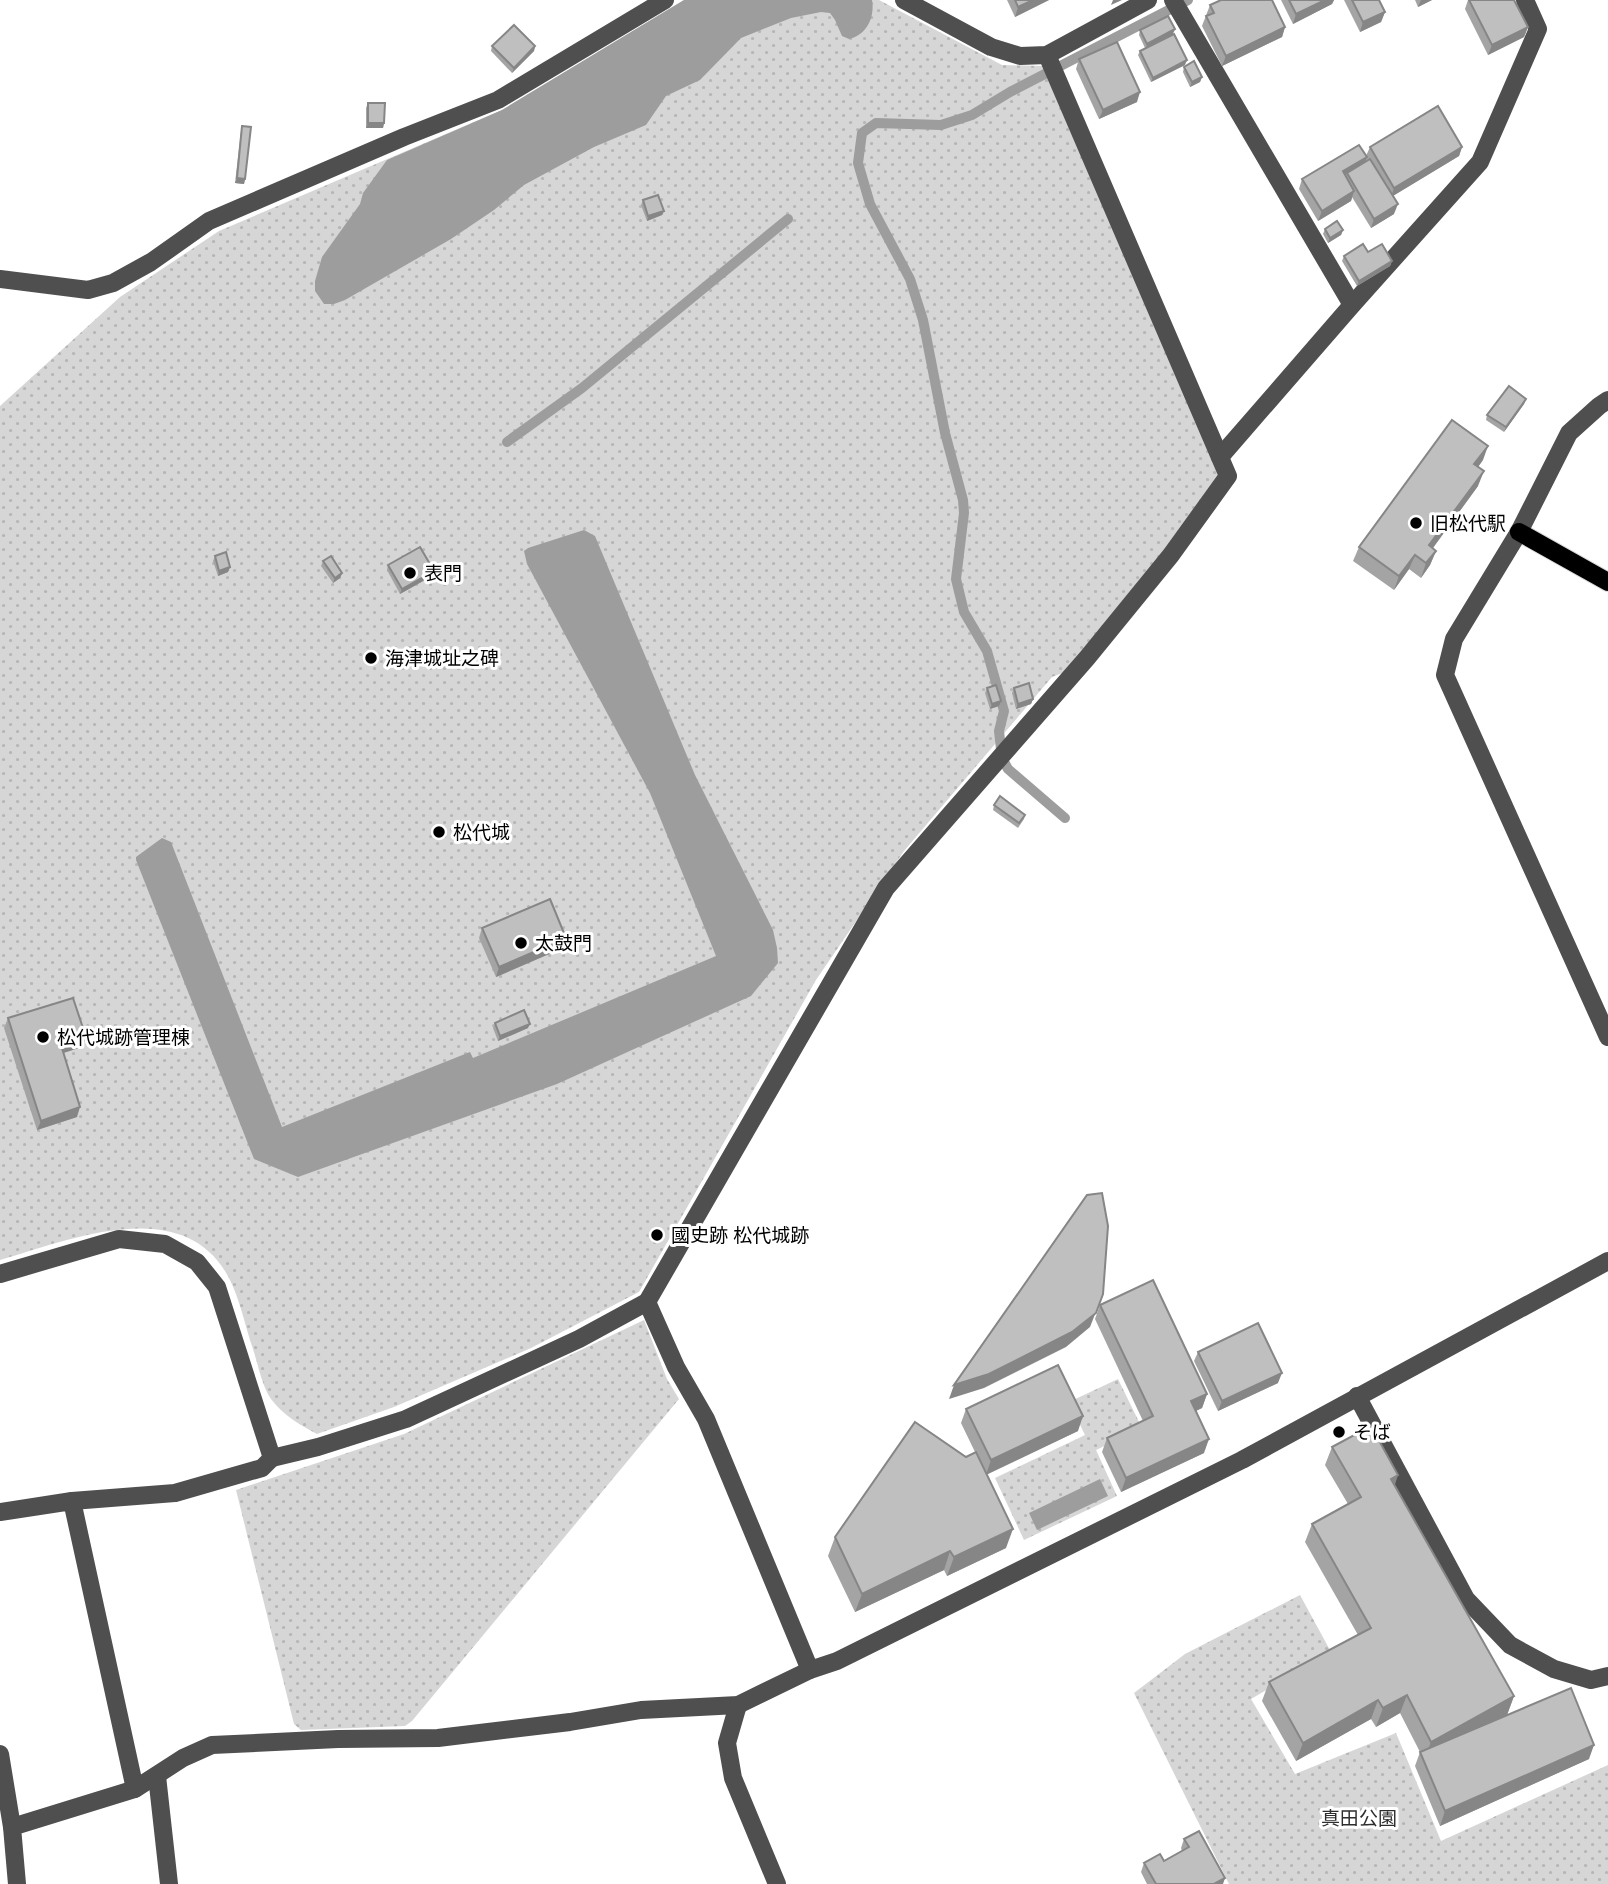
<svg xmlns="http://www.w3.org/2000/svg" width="1608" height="1884" font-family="Quicksand,'Noto Sans JP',sans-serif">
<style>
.park{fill:url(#park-dots)}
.water{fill:#9d9d9d}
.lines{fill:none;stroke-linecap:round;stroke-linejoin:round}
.stream{stroke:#9d9d9d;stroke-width:10}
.major-casing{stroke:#dbdbdb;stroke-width:20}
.minor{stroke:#4f4f4f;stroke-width:18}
.major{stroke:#000;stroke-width:18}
.wall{fill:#a4a4a4}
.shaded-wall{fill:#868686}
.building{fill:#bfbfbf;stroke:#868686;stroke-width:2}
.poi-dot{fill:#000;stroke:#fff;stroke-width:2.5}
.labels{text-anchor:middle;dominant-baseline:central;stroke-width:6;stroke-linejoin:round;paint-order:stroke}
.poi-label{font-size:19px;fill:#000;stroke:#fff;text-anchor:start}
.park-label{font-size:19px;fill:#2d2d2d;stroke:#fff}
</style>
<defs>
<pattern id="park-dots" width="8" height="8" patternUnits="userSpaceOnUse" patternTransform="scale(1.75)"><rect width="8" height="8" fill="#d6d6d6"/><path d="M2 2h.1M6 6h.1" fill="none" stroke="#b6b6b6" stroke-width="1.8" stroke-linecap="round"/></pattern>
</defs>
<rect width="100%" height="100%" fill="#fff"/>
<!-- park -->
<g class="park">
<path d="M 684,0 L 879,0 L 1002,65 L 1043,66 L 1217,469 L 1220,481 L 1065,672 L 1052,677 L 904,851 L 816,980 L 639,1292 L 531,1348 L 394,1407 L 317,1434 C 300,1425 283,1415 271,1399 C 262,1386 258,1364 253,1349 C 245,1326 240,1299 229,1278 C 184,1192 69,1240 0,1260 L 0,406 L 120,297 L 219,231 L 502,110 Z"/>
<path d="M 644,1320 L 667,1379 L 679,1399 L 412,1721 L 405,1726 L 301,1730 L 294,1724 L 236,1490 L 404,1434 Z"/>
<path d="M 1118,1379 L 1142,1428 L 1096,1450 L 1117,1496 L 1024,1540 L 995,1478 L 1085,1435 L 1069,1402 Z"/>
<path d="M 1300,1595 L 1331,1652 L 1251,1699 L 1295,1774 L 1396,1733 L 1441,1841 L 1608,1765 L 1608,1884 L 1229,1884 L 1134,1693 L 1185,1654 Z"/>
</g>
<!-- water -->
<g class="water">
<path d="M 684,0 L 872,0 C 875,17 867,35 849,39 L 842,36 L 835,20 L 830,13 L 821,12 L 791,18 L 741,38 L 700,80 L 666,96 L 646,125 L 594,147 L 524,185 L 494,210 L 451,239 L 345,300 L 334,304 L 324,304 L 315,291 L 315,281 L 322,257 L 360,204 L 363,193 L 387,160 L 502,110 Z"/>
<path d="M 584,530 L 595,536 L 695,775 L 773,930 L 777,948 L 778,963 L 751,996 L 557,1084 L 298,1177 L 254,1159 L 136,860 L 136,857 L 162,838 L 171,842 L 282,1127 L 470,1052 L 473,1058 L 716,956 L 650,793 L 527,564 L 524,551 L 528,548 Z"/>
<path d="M 1100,1479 L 1108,1496 L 1037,1530 L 1029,1513 Z"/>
</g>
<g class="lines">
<!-- stream -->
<g class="stream">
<path d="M 507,442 L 582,388 L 788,219"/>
<path d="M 1065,818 L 1008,769 L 1002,758 L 999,731 L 1004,711 L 987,651 L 964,612 L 956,579 L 964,513 L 963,500 L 945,433 L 923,320 L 910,279 L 870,204 L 858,163 L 862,133 L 876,123 L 941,125 L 972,115 L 1010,92 L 1188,0"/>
</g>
<defs>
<path id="major" d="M 1519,532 L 1608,582"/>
</defs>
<!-- major casing -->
<use href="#major" class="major-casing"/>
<!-- minor -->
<g class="minor">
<path d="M 904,0 L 991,47 L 1020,56 L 1047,55 L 1148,0"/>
<path d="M 1173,0 L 1352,305"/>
<path d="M 0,279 L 88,290 L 113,283 L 151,262 L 209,221 L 404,137 L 498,100 L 665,0"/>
<path d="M 1608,400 L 1599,406 L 1569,433 L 1519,532 L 1454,639 L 1445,675 L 1608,1037"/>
<path d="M 1220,457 L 1352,305 L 1480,162 L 1538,29 L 1525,0"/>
<path d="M 0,1274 L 119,1239 L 165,1244 L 197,1262 L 217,1287 L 272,1458 L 318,1447 L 406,1419 L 579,1339 L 647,1302 L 886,888 L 1087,658 L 1171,555 L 1228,476 L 1047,55"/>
<path d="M 647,1302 L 676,1367 L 706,1419 L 810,1670"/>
<path d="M 1357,1396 L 1466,1599 L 1510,1645 L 1554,1669 L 1591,1680 L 1608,1676"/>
<path d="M 72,1501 L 175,1493 L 262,1468 L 272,1458"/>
<path d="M 0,1512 L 72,1501 L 135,1789"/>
<path d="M 738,1705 L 727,1743 L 733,1778 L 777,1884"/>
<path d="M 0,1754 L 12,1827"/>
<path d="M 157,1776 L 169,1884"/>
<path d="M 17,1884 L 12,1827 L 135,1789 L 183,1758 L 212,1745 L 338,1739 L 438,1738 L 570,1722 L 641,1710 L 738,1705 L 810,1670 L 837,1661 L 1242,1460 L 1608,1261"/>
</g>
<!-- major -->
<use href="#major" class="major"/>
</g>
<!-- wall -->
<g class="wall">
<path d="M 1007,0 L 1049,0 L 1015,17 Z"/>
<path d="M 1281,0 L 1334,0 L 1332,4 L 1293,24 Z"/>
<path d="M 1344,0 L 1379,0 L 1385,12 L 1381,22 L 1360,32 Z"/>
<path d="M 1415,0 L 1432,0 L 1418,7 Z"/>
<path d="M 1468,0 L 1514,0 L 1528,27 L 1524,37 L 1488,55 L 1465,9 Z"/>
<path d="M 1210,5 L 1285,27 L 1282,37 L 1222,66 L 1202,26 Z"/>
<path d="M 1140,30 L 1173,34 L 1185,65 L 1151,82 L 1138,55 L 1140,51 L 1145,48 L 1139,35 Z"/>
<path d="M 492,46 L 535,46 L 534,51 L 512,73 L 491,51 Z"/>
<path d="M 1079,59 L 1137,102 L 1099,119 L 1076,69 Z"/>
<path d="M 1184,67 L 1202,77 L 1200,82 L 1190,87 L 1183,72 Z"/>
<path d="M 368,103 L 384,123 L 383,128 L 366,128 L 366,108 Z"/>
<path d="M 242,126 L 245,179 L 244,184 L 235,183 L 241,131 Z"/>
<path d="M 1370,147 L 1462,147 L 1459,156 L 1393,196 L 1394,214 L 1371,228 L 1352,197 L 1351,201 L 1318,221 L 1299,189 L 1302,179 L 1366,156 Z"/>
<path d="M 643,200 L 662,215 L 647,221 L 641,205 Z"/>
<path d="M 1325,229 L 1343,230 L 1341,235 L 1328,243 L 1323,234 Z"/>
<path d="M 1368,252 L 1392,261 L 1390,266 L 1357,286 L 1342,261 L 1344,256 Z"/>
<path d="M 1526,399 L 1524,404 L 1504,432 L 1486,420 L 1487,415 Z"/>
<path d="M 1483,460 L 1478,467 L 1478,486 L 1433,548 L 1436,551 L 1430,565 L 1421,578 L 1409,569 L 1394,590 L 1353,561 L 1359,547 Z"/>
<path d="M 215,556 L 230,567 L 228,572 L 218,576 L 213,561 Z"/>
<path d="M 323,561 L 342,573 L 340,578 L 333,583 L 321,566 Z"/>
<path d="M 388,565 L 434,571 L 432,576 L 400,594 L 387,570 Z"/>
<path d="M 987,688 L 999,706 L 990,709 L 985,693 Z"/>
<path d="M 1014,688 L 1033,699 L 1031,704 L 1016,709 L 1012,693 Z"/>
<path d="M 994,805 L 1025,815 L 1024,819 L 1018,828 L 993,810 Z"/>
<path d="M 482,928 L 566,938 L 563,948 L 496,977 L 479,938 Z"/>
<path d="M 8,1018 L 86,1037 L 82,1047 L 63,1053 L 77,1117 L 37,1130 L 4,1028 Z"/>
<path d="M 495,1023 L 528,1028 L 498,1041 L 493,1028 Z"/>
<path d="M 1100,1305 L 1207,1394 L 1202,1408 L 1195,1411 L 1204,1453 L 1121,1492 L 1102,1452 L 1107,1438 L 1143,1421 L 1095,1319 Z"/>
<path d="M 1198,1352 L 1278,1383 L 1218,1411 L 1194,1361 Z"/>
<path d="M 966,1409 L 1078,1431 L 986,1474 L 1006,1548 L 947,1576 L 944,1570 L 855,1612 L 828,1556 L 835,1537 L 966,1457 L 975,1452 L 961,1423 Z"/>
<path d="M 1332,1447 L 1395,1486 L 1514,1696 L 1507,1715 L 1503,1717 L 1589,1759 L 1440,1826 L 1415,1766 L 1420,1752 L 1400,1713 L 1376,1727 L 1371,1719 L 1296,1761 L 1262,1701 L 1269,1682 L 1358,1635 L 1305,1542 L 1312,1524 L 1348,1504 L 1325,1465 Z"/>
<path d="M 1184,1839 L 1223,1884 L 1147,1884 L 1141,1872 L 1144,1863 L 1164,1861 L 1182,1851 L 1181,1848 Z"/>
</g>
<!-- shaded-wall -->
<g class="shaded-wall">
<path d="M 1033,0 L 1049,0 L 1015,17 L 1018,7 Z"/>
<path d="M 1113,0 L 1122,0 L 1111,5 Z"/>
<path d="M 1325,0 L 1334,0 L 1332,4 L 1293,24 L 1296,14 Z"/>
<path d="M 1421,0 L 1432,0 L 1418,7 Z"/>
<path d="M 1385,12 L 1381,22 L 1360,32 L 1363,22 Z"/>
<path d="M 1285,27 L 1282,37 L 1222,66 L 1226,56 Z"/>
<path d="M 1528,27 L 1524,37 L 1488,55 L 1492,45 Z"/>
<path d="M 1175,29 L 1173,34 L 1146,48 L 1147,44 Z"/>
<path d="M 535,46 L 534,51 L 512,73 L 514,68 Z"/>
<path d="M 1187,60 L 1185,65 L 1151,82 L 1153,78 Z"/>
<path d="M 1202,77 L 1200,82 L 1190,87 L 1192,82 Z"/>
<path d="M 1140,92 L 1137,102 L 1099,119 L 1103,110 Z"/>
<path d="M 368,123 L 384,123 L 383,128 L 366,128 Z"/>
<path d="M 1462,147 L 1459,156 L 1391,197 L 1394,188 Z"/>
<path d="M 1367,157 L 1363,167 L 1347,173 L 1345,177 L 1343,171 Z"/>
<path d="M 237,178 L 245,179 L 244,184 L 235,183 Z"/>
<path d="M 1354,191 L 1351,201 L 1318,221 L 1322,211 Z"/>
<path d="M 1398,204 L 1394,214 L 1371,228 L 1374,219 Z"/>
<path d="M 664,211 L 662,215 L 647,221 L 648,216 Z"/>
<path d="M 1343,230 L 1341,235 L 1328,243 L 1330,238 Z"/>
<path d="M 1392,261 L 1390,266 L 1357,286 L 1359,281 Z"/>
<path d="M 1526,399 L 1524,404 L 1504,432 L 1506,427 Z"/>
<path d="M 1488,446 L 1483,460 L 1469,479 L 1474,464 Z"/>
<path d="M 1484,471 L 1478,486 L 1424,560 L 1429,545 Z"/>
<path d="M 1436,551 L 1430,565 L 1421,578 L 1426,563 Z"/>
<path d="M 1415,555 L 1409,569 L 1394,590 L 1399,576 Z"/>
<path d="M 230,567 L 228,572 L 218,576 L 219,571 Z"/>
<path d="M 434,571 L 432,576 L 400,594 L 402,589 Z"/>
<path d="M 342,573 L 340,578 L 333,583 L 335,578 Z"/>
<path d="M 1033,699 L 1031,704 L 1016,709 L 1018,704 Z"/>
<path d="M 1001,701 L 999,706 L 990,709 L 992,704 Z"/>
<path d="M 566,938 L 563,948 L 496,977 L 499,967 Z"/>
<path d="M 530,1024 L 528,1028 L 498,1041 L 500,1036 Z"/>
<path d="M 86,1037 L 82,1047 L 57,1055 L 61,1045 Z"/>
<path d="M 80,1107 L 77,1117 L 37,1130 L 41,1121 Z"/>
<path d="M 1103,1294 L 1090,1327 L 1066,1347 L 984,1388 L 949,1399 L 954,1385 Z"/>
<path d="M 1282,1373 L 1278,1383 L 1218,1411 L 1222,1401 Z"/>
<path d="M 1207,1394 L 1202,1408 L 1186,1416 L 1191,1401 Z"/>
<path d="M 1083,1416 L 1078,1431 L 986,1475 L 991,1460 Z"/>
<path d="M 1209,1439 L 1204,1453 L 1121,1492 L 1126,1478 Z"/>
<path d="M 1398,1475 L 1392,1494 L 1391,1479 Z"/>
<path d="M 1013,1529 L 1006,1548 L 947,1576 L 954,1557 Z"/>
<path d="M 950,1551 L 944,1570 L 855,1612 L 862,1594 Z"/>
<path d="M 1407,1695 L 1400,1713 L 1376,1727 L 1383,1708 Z"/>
<path d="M 1514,1696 L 1507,1715 L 1424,1760 L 1431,1742 Z"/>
<path d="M 1378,1700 L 1371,1719 L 1296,1761 L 1303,1743 Z"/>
<path d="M 1594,1745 L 1589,1759 L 1440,1826 L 1445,1811 Z"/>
<path d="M 1225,1878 L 1223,1884 L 1214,1884 Z"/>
</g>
<!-- building -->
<g class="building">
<path d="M 1015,0 L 1033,0 L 1018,7 Z"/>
<path d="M 1221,0 L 1272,0 L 1285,27 L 1226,56 L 1206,16 L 1214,13 L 1210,5 Z"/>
<path d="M 1289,0 L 1325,0 L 1296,14 Z"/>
<path d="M 1352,0 L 1379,0 L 1385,12 L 1363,22 Z"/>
<path d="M 1469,0 L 1514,0 L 1528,27 L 1492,45 Z"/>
<path d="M 1168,16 L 1175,29 L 1147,44 L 1140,30 Z"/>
<path d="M 514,25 L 535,46 L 514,68 L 492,46 Z"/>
<path d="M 1174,34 L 1187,60 L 1153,78 L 1140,51 Z"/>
<path d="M 1117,42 L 1140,92 L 1103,110 L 1079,59 Z"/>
<path d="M 1194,61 L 1202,77 L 1192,82 L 1184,67 Z"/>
<path d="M 368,103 L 385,103 L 384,123 L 368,123 Z"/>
<path d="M 1438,106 L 1462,147 L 1394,188 L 1370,147 Z"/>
<path d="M 242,126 L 251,127 L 245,179 L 237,178 Z"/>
<path d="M 1359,145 L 1367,157 L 1343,171 L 1354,191 L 1322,211 L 1302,179 Z"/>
<path d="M 1370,159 L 1398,204 L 1374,219 L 1347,173 Z"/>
<path d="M 658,195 L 664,211 L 648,216 L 643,200 Z"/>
<path d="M 1337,221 L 1343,230 L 1330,238 L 1325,229 Z"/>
<path d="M 1363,244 L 1368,252 L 1382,244 L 1392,261 L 1359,281 L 1344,256 Z"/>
<path d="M 1509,386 L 1526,399 L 1506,427 L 1487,415 Z"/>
<path d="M 1452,420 L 1488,446 L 1474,464 L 1484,471 L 1429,545 L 1436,551 L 1426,563 L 1415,555 L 1399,576 L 1359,547 Z"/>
<path d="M 420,547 L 434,571 L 402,589 L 388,565 Z"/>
<path d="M 226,552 L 230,567 L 219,571 L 215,556 Z"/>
<path d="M 331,556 L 342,573 L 335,578 L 323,561 Z"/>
<path d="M 1029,683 L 1033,699 L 1018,704 L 1014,688 Z"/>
<path d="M 996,685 L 1001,701 L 992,704 L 987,688 Z"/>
<path d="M 1000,796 L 1025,815 L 1019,823 L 994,805 Z"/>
<path d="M 550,899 L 566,938 L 499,967 L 482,928 Z"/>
<path d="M 73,998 L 86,1037 L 61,1045 L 80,1107 L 41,1121 L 8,1018 Z"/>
<path d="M 524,1010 L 530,1024 L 500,1036 L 495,1023 Z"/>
<path d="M 1102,1193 L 1108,1226 L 1103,1294 L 1096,1313 L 1072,1332 L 989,1374 L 954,1385 L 1087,1195 Z"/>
<path d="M 1153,1280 L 1207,1394 L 1191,1401 L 1209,1439 L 1126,1478 L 1107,1438 L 1153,1416 L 1100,1305 Z"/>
<path d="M 1258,1323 L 1282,1373 L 1222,1401 L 1198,1352 Z"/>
<path d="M 1058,1365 L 1083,1416 L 991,1460 L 966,1409 Z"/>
<path d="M 915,1422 L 966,1457 L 976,1452 L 1013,1529 L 954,1557 L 950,1551 L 862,1594 L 835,1537 Z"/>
<path d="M 1371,1426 L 1398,1475 L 1391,1479 L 1514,1696 L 1431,1742 L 1407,1695 L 1383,1708 L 1378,1700 L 1303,1743 L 1269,1682 L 1371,1628 L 1312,1524 L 1361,1497 L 1332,1447 Z"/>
<path d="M 1571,1688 L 1594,1745 L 1445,1811 L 1420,1752 Z"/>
<path d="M 1199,1831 L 1225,1878 L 1214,1884 L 1156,1884 L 1144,1863 L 1160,1854 L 1164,1861 L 1189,1847 L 1184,1839 Z"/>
</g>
<!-- markers -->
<g class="poi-dot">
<circle cx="1416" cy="523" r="7"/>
<circle cx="410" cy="573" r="7"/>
<circle cx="371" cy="658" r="7"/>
<circle cx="439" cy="832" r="7"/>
<circle cx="521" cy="943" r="7"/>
<circle cx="43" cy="1037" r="7"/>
<circle cx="657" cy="1235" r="7"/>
<circle cx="1339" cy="1432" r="7"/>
</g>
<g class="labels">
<!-- poi labels -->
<g class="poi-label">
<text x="1430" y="523">旧松代駅</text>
<text x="424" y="573">表門</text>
<text x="385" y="658">海津城址之碑</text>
<text x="453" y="832">松代城</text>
<text x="535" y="943">太鼓門</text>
<text x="57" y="1037">松代城跡管理棟</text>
<text x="671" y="1235">國史跡 松代城跡</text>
<text x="1353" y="1432">そば</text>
</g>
<!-- park labels -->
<g class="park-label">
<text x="1359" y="1818">真田公園</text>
</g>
</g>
</svg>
